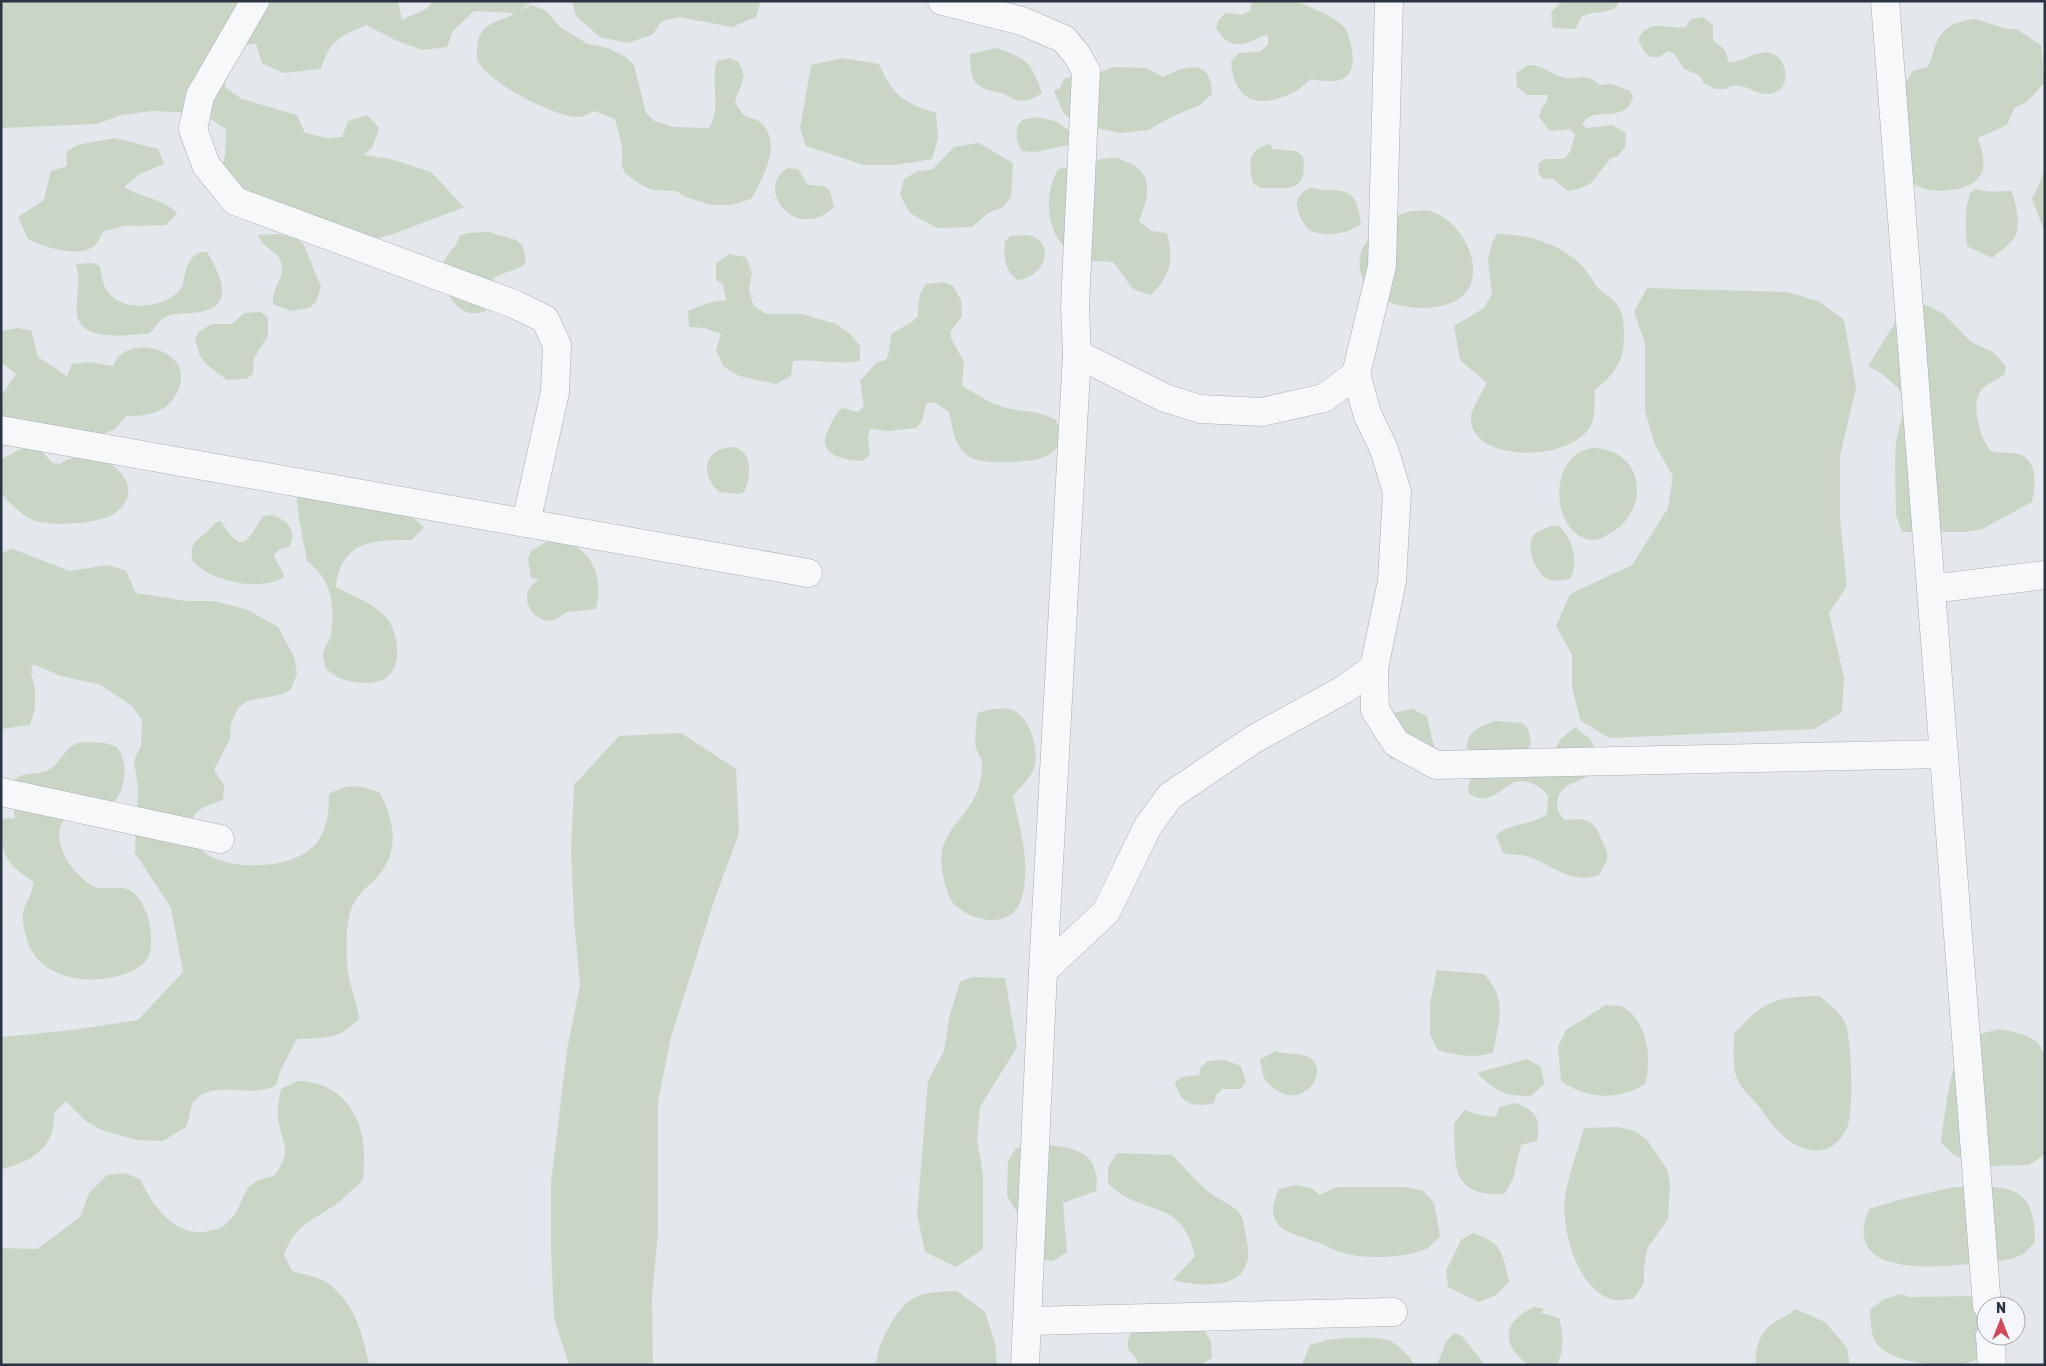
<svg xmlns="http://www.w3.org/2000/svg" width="2046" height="1366" font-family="Rubik,sans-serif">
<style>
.green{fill:#c9d6c5}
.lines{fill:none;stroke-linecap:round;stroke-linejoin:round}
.street-casing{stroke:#a9aeb7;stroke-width:29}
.street{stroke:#f7f8fa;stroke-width:28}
</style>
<rect width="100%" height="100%" fill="#e4e7ec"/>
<!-- green -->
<g class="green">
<path d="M 1,1 L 398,1 L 402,20 L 426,9 L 434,1 L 533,1 L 520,11 L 532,5 L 546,11 L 560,27 L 588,44 L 608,48 L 627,58 L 634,65 L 646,113 L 654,121 L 674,127 L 709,128 C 722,108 710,82 717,61 L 729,58 L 738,61 C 750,81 739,83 735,103 C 738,106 741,113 744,115 C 752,120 757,117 764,126 C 781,147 762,180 751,199 L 731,205 L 711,205 L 686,197 L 676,191 L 652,190 L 640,184 L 626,174 L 622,167 L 622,145 L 615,119 L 594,111 C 590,113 584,116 580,117 C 557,119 482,80 477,58 C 476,53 478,39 480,35 C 486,22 505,20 515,13 L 474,11 L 453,31 L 447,47 L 422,50 L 395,40 L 366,25 C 339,37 330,40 321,69 L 283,73 L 262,63 L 256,44 L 228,45 L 221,72 L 226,88 L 242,99 L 297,115 L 305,133 L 326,138 L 342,137 L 348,121 L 367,115 L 379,128 L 372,148 L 363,155 L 391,159 L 431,172 L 464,207 L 396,233 L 371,240 L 218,185 L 225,155 L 226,129 L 201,113 L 152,111 L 121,115 L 97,124 L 1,128 Z"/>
<path d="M 572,1 L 761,1 L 756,17 L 732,27 L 679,17 L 662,21 L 652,35 L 627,43 L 600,37 L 576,16 Z"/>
<path d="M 1252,1 C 1262,1 1290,0 1298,2 C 1312,8 1331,15 1342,25 C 1349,32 1350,41 1352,50 C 1357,83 1336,84 1311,79 C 1306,82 1303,87 1299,89 C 1265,109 1235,107 1231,62 L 1239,53 L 1259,52 L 1268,45 L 1268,36 L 1265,35 C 1245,45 1230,52 1216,28 L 1218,21 L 1225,13 L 1241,15 L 1250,11 Z"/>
<path d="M 1567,1 L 1619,1 L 1617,7 C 1602,15 1596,10 1581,17 L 1576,29 L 1553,28 L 1551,12 L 1560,3 Z"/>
<path d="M 1703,17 L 1713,25 L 1713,40 L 1725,50 L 1729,63 C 1745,62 1757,48 1773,54 C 1787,59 1791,86 1776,92 C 1757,101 1743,76 1726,89 L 1715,89 L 1704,83 L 1699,75 L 1684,69 L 1674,53 L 1668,51 L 1659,57 L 1651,57 L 1645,53 L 1638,40 C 1647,17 1669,30 1686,27 L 1691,19 Z"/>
<path d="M 1975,19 L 2007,29 L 2016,29 L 2041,45 L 2044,83 L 2027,102 L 2014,108 L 2007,125 L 1978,138 C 1981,147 1985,159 1983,169 C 1978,191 1942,193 1925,189 C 1918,187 1910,182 1904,178 L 1904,85 L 1913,71 L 1927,67 C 1931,62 1931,59 1933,53 C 1939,29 1951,22 1975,19 Z"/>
<path d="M 996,48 C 1028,59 1031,62 1042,93 C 1031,100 1025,103 1012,99 C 1009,97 1006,94 1002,93 C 974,88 970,82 970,54 Z"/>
<path d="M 842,58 L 879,64 C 893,96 903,102 936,113 L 938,138 L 932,159 L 896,165 L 864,165 L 806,146 L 800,128 L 811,65 Z"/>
<path d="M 1528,65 C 1544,65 1551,75 1565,78 C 1578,81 1586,71 1599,85 L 1612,84 L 1630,91 L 1633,97 C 1624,126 1594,104 1582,124 L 1587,128 L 1612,125 L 1626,133 L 1625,147 L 1618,156 L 1610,159 L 1591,183 L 1579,189 L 1568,191 L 1553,179 L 1542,178 L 1538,172 L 1539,163 L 1545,159 L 1564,159 L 1570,152 L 1575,135 L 1570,129 L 1550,131 L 1539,117 L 1541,110 L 1548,99 L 1547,95 L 1527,95 L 1517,87 L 1516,73 Z"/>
<path d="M 1113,67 L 1146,68 L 1163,77 C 1186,65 1212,58 1212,94 L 1200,105 L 1173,116 L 1148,130 L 1120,133 L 1073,123 L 1063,112 L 1054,91 L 1060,88 L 1064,79 L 1075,75 L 1088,77 Z"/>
<path d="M 1036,117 L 1055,121 L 1070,131 L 1068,145 L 1035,152 L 1022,151 C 1016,144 1013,125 1023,120 C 1027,118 1032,119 1036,117 Z"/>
<path d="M 115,138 L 158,149 L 164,164 L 140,174 L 124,187 C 141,197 163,199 177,213 L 166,225 L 124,226 L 104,231 C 101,235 99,241 95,245 C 81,259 43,247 28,239 L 18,217 L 44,200 L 51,171 L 67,166 L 66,152 L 77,145 Z"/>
<path d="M 979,143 L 1013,163 L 1011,197 L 1003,207 L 988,213 L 972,227 L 937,228 L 910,213 L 900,195 L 904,179 L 918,171 L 932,170 L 954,147 Z"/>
<path d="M 1270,144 L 1273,149 L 1296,151 L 1303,156 C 1308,193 1290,188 1260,188 L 1253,183 C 1248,164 1248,148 1270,144 Z"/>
<path d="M 1116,158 C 1153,168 1152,190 1139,221 L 1151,231 L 1167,233 C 1174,261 1171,275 1151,295 L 1133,289 L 1113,262 C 1103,261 1087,262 1078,257 C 1046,240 1042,199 1058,169 L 1075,165 L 1086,169 L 1100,159 Z"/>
<path d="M 788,168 L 798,169 L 808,185 L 823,186 L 830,190 L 834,207 C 796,244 753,188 788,168 Z"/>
<path d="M 2045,171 L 2045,232 L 2032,199 Z"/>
<path d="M 1310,188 C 1315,188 1320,190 1325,190 C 1354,190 1357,196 1361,224 C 1346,235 1327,236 1310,231 C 1298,218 1288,197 1310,188 Z"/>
<path d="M 1976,189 C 1986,193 2000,191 2011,191 C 2015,199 2016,206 2017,214 C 2021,240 2010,243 1992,258 L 1967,246 C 1966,226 1964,212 1970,193 Z"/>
<path d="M 1411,211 C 1417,211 1425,210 1430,211 C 1454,218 1475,248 1473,273 C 1470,318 1399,313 1372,294 C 1366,290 1363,281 1361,274 C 1356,255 1363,244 1376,231 C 1380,227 1382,222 1387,220 C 1394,216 1403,214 1411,211 Z"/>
<path d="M 489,232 L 516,240 L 523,246 L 526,263 C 516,273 495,271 489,285 C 486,293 488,303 485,312 C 479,313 472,314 466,312 C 450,306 438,278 444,262 C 447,252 458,247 459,236 L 468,233 Z"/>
<path d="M 279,234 L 297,239 L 304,245 L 321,287 L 316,302 L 309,308 L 291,311 L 273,304 C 271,288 286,277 281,262 C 278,250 261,248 258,235 Z"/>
<path d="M 1497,234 C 1526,234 1559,243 1581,265 C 1588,272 1593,282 1599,289 C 1604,294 1610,296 1614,301 C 1622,309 1623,318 1624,329 C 1625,359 1618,371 1595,390 C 1594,401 1596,415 1591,425 C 1572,463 1470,463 1471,418 C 1471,408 1483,392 1487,383 L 1460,360 L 1454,326 L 1484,308 L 1492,294 L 1488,260 L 1492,243 Z"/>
<path d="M 1029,235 C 1059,245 1042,278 1017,280 C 1005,271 1003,256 1005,241 L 1011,236 Z"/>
<path d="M 200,252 L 207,252 C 218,271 236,302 204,311 C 192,315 177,311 165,317 C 158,321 155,329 149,334 C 130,334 90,342 79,321 C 75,314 77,306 77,299 C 78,287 80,275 76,264 L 93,263 L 100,266 C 102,275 102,285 108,292 C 123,312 158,308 176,294 C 189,285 179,263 200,252 Z"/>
<path d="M 729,254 L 746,257 L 752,273 L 749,289 L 753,305 L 766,314 L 802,314 L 836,324 L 849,333 L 860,346 L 860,361 C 837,365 816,359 793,361 L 791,376 L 776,384 L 739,376 L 723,366 L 716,350 L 721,334 L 705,328 L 689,327 L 688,311 L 708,303 L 726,300 L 723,284 L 716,280 L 716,263 Z"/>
<path d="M 944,282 L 953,286 L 961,300 L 962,316 L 951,331 L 951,338 L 964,362 L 962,386 C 974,392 987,402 1000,406 C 1021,413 1036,409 1056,420 C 1073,459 1033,462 1006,462 C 992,462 976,463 965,454 C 953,442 953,427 949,412 L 934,402 L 926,404 L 922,421 L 916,428 L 888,431 L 870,429 L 868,438 L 870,455 L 863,461 C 843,460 814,455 829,428 C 833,420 835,414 842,408 L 858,412 L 864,406 L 860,381 L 877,362 L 886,360 L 889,352 L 891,334 L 912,322 L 918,316 C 918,304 918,294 926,284 Z"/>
<path d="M 1647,288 L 1787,292 L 1818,301 L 1844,320 L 1856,388 L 1840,456 L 1840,519 L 1847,586 L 1829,613 L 1844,678 L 1842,712 L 1814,729 L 1609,738 L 1580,720 L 1572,687 L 1572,655 L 1556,626 L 1570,594 L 1632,565 L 1668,508 L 1673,476 L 1655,445 L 1645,411 L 1645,343 L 1634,312 Z"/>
<path d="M 1926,305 L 1944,314 L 1971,342 L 1993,352 L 2005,365 L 2005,374 C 1998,379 1988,383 1982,389 C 1969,403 1981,441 1992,452 C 2000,453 2011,452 2019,454 C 2039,461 2035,487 2032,502 L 1982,529 L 1966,532 L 1902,532 L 1896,515 L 1895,463 L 1896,442 L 1905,403 L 1898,388 L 1882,374 L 1868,366 L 1897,320 L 1910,308 Z"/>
<path d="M 260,312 L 268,317 L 268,336 L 254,358 L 253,374 L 246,379 L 227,380 L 206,364 L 200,356 L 195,340 L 198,332 L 212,324 L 232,324 L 244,313 Z"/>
<path d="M 17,328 L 31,330 L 38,357 L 67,376 L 72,364 L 88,362 L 113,366 C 122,339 167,344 179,366 C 181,371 182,379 180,385 C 173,410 151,417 126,416 L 115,429 L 90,439 L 1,422 L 1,396 L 16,374 L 1,362 L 1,331 Z"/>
<path d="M 732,447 C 754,450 751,477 744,492 L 739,494 L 719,492 C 699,473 704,449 732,447 Z"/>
<path d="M 33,448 L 42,451 L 52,463 L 60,464 C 70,456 88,456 100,460 C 125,467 141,495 115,513 C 101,524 50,527 33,520 C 22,515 9,503 1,493 L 1,460 L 18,450 Z"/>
<path d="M 1592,448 C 1645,448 1652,511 1609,534 C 1604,537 1598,540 1591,540 C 1551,534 1546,456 1592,448 Z"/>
<path d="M 324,472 L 347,498 L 410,515 L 424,527 L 412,540 C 374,540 341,540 336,587 C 351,595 370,602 383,614 C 397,626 403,659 390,674 C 381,686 355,684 342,679 C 337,678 331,672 326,669 C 325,664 323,658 323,653 C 324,647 330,641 331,635 C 335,604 332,580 307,561 C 303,536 295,508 297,484 L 309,474 Z"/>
<path d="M 272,515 C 288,520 298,531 289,547 L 280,549 L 274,555 C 277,564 282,568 284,577 C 260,592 210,582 192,560 C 191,538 197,542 209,530 C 214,525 213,523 221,521 C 242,557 247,541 263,516 Z"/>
<path d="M 1551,526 L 1559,526 C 1572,538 1580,563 1570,579 C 1562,580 1554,582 1547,579 C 1537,574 1526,549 1532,538 C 1535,531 1545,529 1551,526 Z"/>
<path d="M 565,541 C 594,552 604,580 596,609 C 587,611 577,610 568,612 C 563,613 559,618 554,620 C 541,624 527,611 527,598 C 527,589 532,584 539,580 L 531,578 L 528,559 L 531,551 L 546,542 Z"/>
<path d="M 13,549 L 69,571 L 109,565 L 126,571 L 136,593 L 187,601 L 214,601 L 248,610 L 278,627 L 294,657 L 297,674 L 291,689 L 283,694 L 247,701 L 238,708 L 231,723 L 230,739 L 214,770 L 224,785 L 223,800 C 201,807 194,809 188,832 C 193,840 199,850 208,855 C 235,872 299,869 318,841 C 328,826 329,811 329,794 C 349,783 358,785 379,792 C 393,817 400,846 382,871 C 368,890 355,891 349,917 C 346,929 346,958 348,971 C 350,987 357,1002 359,1019 C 339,1040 324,1038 297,1039 L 281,1069 L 276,1085 C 252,1100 215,1078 194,1101 C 189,1108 190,1119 186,1127 L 163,1141 L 137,1140 L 101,1130 L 86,1121 L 66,1101 L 54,1113 C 56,1147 32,1162 1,1169 L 1,1037 L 73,1030 L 138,1020 L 183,972 L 171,908 L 135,853 L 138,788 L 134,761 L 141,746 L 142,720 L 132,706 L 101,685 L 61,676 L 33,664 L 31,672 L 35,689 L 35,708 L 30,725 L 1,729 L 1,553 Z"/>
<path d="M 994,709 C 999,709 1005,708 1009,709 C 1030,713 1040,751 1034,768 C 1031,778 1019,788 1013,796 C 1020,829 1031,864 1022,897 C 1014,930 973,923 954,904 C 948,898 943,878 942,869 C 936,833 966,820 977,792 C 980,785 983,769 982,762 C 981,757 977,753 976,748 C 974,737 977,724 977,713 Z"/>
<path d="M 1412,709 L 1427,716 L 1434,747 L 1425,761 L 1391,759 C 1378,739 1379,732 1394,713 Z"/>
<path d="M 1495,721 L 1522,723 L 1528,728 L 1531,743 L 1527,751 L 1474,754 L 1467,748 C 1467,730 1480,727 1495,721 Z"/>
<path d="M 1575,727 L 1590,739 L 1598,755 C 1596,759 1595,766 1593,770 C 1583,785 1559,780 1557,803 C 1557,811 1559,814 1565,820 L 1582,819 L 1590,822 L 1596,828 L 1607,852 L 1607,860 L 1599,875 C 1573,885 1553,866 1530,857 C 1522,854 1511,855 1503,853 L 1496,836 C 1509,822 1532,826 1547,814 L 1548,796 C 1544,790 1540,787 1533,784 C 1505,770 1499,811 1469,794 L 1468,786 L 1471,778 L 1553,753 L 1561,739 Z"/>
<path d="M 681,733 L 736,769 L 739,833 L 714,901 L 671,1037 L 658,1101 L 658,1234 L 652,1296 L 653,1365 L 569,1365 L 554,1318 L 551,1250 L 551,1183 L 567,1050 L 580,985 L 574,920 L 571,850 L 574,785 L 619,736 Z"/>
<path d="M 81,742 L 105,743 L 117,747 C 129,763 126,791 112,804 L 75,806 C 69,813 62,820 60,828 C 55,850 76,878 95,887 C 103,890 114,887 122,888 C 141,889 151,920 151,936 C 151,947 152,956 143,964 C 116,986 58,986 35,956 C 28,947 24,931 23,920 C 21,905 34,896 33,881 C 5,864 1,853 1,821 L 6,818 L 15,819 L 11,784 C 25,768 33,777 48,770 C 62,764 62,747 81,742 Z"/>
<path d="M 1437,970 L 1484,974 C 1508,1000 1499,1020 1493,1053 C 1472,1058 1458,1056 1438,1050 L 1430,1035 L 1430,1003 Z"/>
<path d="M 972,977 L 1005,978 L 1017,1047 L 980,1107 L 977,1139 L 983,1175 L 983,1249 L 956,1267 L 925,1252 L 917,1215 L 928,1081 L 944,1051 L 949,1018 L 960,982 Z"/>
<path d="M 1819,996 C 1828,1003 1840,1011 1845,1023 C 1852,1038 1854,1112 1847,1128 C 1825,1172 1784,1144 1765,1115 C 1759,1104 1748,1096 1741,1086 C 1731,1072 1734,1050 1734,1034 C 1764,1000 1775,997 1819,996 Z"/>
<path d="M 1606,1005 C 1612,1006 1621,1005 1625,1008 C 1648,1023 1652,1060 1645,1084 C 1618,1101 1586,1099 1561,1081 L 1558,1047 L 1566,1030 Z"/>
<path d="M 1999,1029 C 2019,1033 2037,1034 2045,1056 L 2045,1154 L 2029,1165 L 1988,1166 L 1970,1163 L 1953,1154 L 1941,1143 C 1944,1122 1951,1053 1966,1041 C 1975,1034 1989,1032 1999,1029 Z"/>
<path d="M 1276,1051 C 1286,1055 1300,1052 1310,1058 C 1330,1071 1304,1108 1278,1091 C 1272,1087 1267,1084 1264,1078 C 1262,1072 1261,1065 1260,1059 Z"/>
<path d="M 1527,1059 L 1541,1067 L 1544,1084 L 1531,1096 C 1504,1096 1497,1092 1477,1073 Z"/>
<path d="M 1225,1060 L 1241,1066 L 1246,1082 L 1240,1089 L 1222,1089 L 1216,1095 L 1214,1103 C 1193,1108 1180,1104 1175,1082 L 1182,1077 L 1199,1075 L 1201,1067 L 1208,1061 Z"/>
<path d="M 297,1081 C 339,1081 363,1113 364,1153 C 364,1161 365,1172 362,1180 C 360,1184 354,1188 351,1191 C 327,1217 296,1218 284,1255 L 292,1271 C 302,1274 317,1276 326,1282 C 355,1302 362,1332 369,1365 L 1,1365 L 1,1248 L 37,1249 L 80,1217 L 89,1193 L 107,1175 L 124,1173 L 140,1179 C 152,1204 172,1235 204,1232 C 213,1230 221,1229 228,1222 C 250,1201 235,1183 274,1176 C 291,1152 285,1150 279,1124 C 276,1112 279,1100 281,1089 Z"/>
<path d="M 1516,1103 C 1537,1112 1541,1119 1537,1141 L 1521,1145 L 1513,1179 L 1504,1194 C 1449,1196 1456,1166 1454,1123 L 1465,1110 L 1479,1115 L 1496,1117 L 1499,1107 Z"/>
<path d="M 1617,1127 L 1635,1131 L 1647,1140 L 1667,1169 L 1670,1185 L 1668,1219 L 1647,1249 L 1644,1267 L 1644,1283 L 1634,1298 C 1628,1299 1620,1301 1615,1300 C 1578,1293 1561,1230 1565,1198 C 1568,1175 1578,1151 1584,1128 Z"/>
<path d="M 1028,1145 C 1061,1145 1103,1145 1096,1191 L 1063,1203 L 1067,1252 L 1053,1261 L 1036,1259 L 1025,1225 L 1007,1196 L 1008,1161 L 1016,1148 Z"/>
<path d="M 1117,1153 L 1172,1155 C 1185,1168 1198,1184 1213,1195 C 1222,1201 1235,1206 1241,1215 C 1244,1221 1245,1231 1246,1237 C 1260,1289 1208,1289 1173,1280 L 1195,1256 C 1182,1195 1142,1219 1108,1183 L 1108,1167 Z"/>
<path d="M 1296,1185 L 1311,1188 L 1320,1195 L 1337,1187 L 1406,1187 L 1423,1191 L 1434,1203 L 1440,1236 C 1436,1240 1431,1247 1426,1249 C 1406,1258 1361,1260 1340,1252 C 1334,1250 1328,1247 1322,1244 C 1293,1233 1259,1231 1279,1189 Z"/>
<path d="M 1955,1187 C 2003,1187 2035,1179 2035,1242 C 2031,1246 2026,1253 2021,1255 C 2005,1263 1985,1262 1968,1264 C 1928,1268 1841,1275 1869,1209 L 1906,1198 Z"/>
<path d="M 1473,1233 C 1504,1244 1502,1253 1509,1282 L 1496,1295 L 1479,1302 L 1448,1287 L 1446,1271 L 1461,1240 Z"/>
<path d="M 957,1291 L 985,1312 L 995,1343 L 997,1365 L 876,1365 C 876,1346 897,1306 914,1298 C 927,1291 943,1292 957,1291 Z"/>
<path d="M 1901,1294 L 1909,1297 L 1979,1296 L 1986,1306 L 1986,1336 L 1992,1354 C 1982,1357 1970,1363 1959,1365 C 1937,1366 1892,1363 1877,1344 C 1870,1335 1871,1320 1870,1310 L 1884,1299 Z"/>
<path d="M 1535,1307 L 1544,1309 L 1541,1313 L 1559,1318 C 1563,1332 1565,1353 1556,1365 L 1529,1365 C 1499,1344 1503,1320 1535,1307 Z"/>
<path d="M 1795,1309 L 1825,1322 L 1847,1348 L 1850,1365 L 1756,1365 C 1754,1347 1761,1329 1778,1320 C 1785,1316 1790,1315 1795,1309 Z"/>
<path d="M 1157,1318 L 1203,1327 L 1211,1342 L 1212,1358 L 1200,1365 L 1139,1365 C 1134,1349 1121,1355 1132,1330 L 1148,1328 L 1150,1334 Z"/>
<path d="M 1454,1333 L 1462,1336 L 1485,1365 L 1437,1365 L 1446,1342 Z"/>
<path d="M 1344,1338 C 1379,1338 1392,1332 1415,1365 L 1302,1365 L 1310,1345 L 1327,1340 Z"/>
</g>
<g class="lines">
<defs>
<g id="street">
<path d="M 255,1 L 200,96 L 193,129 L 206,165 L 235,201 L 514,304 L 545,319 L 557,345 L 555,392 L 526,523"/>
<path d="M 942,1 L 1022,21 L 1064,39 L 1077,55 L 1086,71 L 1075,306 L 1077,354"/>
<path d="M 1885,1 L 1987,1306"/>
<path d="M 1,430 L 808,573"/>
<path d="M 1931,589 L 2045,575"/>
<path d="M 1374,668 L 1375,710 L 1396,743 L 1436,765 L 1944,754"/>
<path d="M 1,792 L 220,839"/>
<path d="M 1043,971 L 1106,912 L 1148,826 L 1170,796 L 1254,739 L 1343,690 L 1374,668 L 1392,581 L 1397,492 L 1384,449 L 1368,416 L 1356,374"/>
<path d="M 1029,1321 L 1393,1312"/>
<path d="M 1990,1336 L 1992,1365"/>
<path d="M 1025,1365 L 1043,971 L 1077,354 L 1165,398 L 1200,409 L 1262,412 L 1324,398 L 1356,374 L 1382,266 L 1389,1"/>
</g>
</defs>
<!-- street casing -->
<use href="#street" class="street-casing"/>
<!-- street -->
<use href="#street" class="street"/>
</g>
<!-- border -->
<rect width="2046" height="1366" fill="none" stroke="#2b3445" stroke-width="5"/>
<!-- north arrow -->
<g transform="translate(2001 1321)"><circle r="24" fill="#f4f6f9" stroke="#a4a8b1"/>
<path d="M0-4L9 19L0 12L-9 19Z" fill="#d1495b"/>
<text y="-8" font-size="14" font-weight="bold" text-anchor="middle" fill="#2b3445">N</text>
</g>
</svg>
